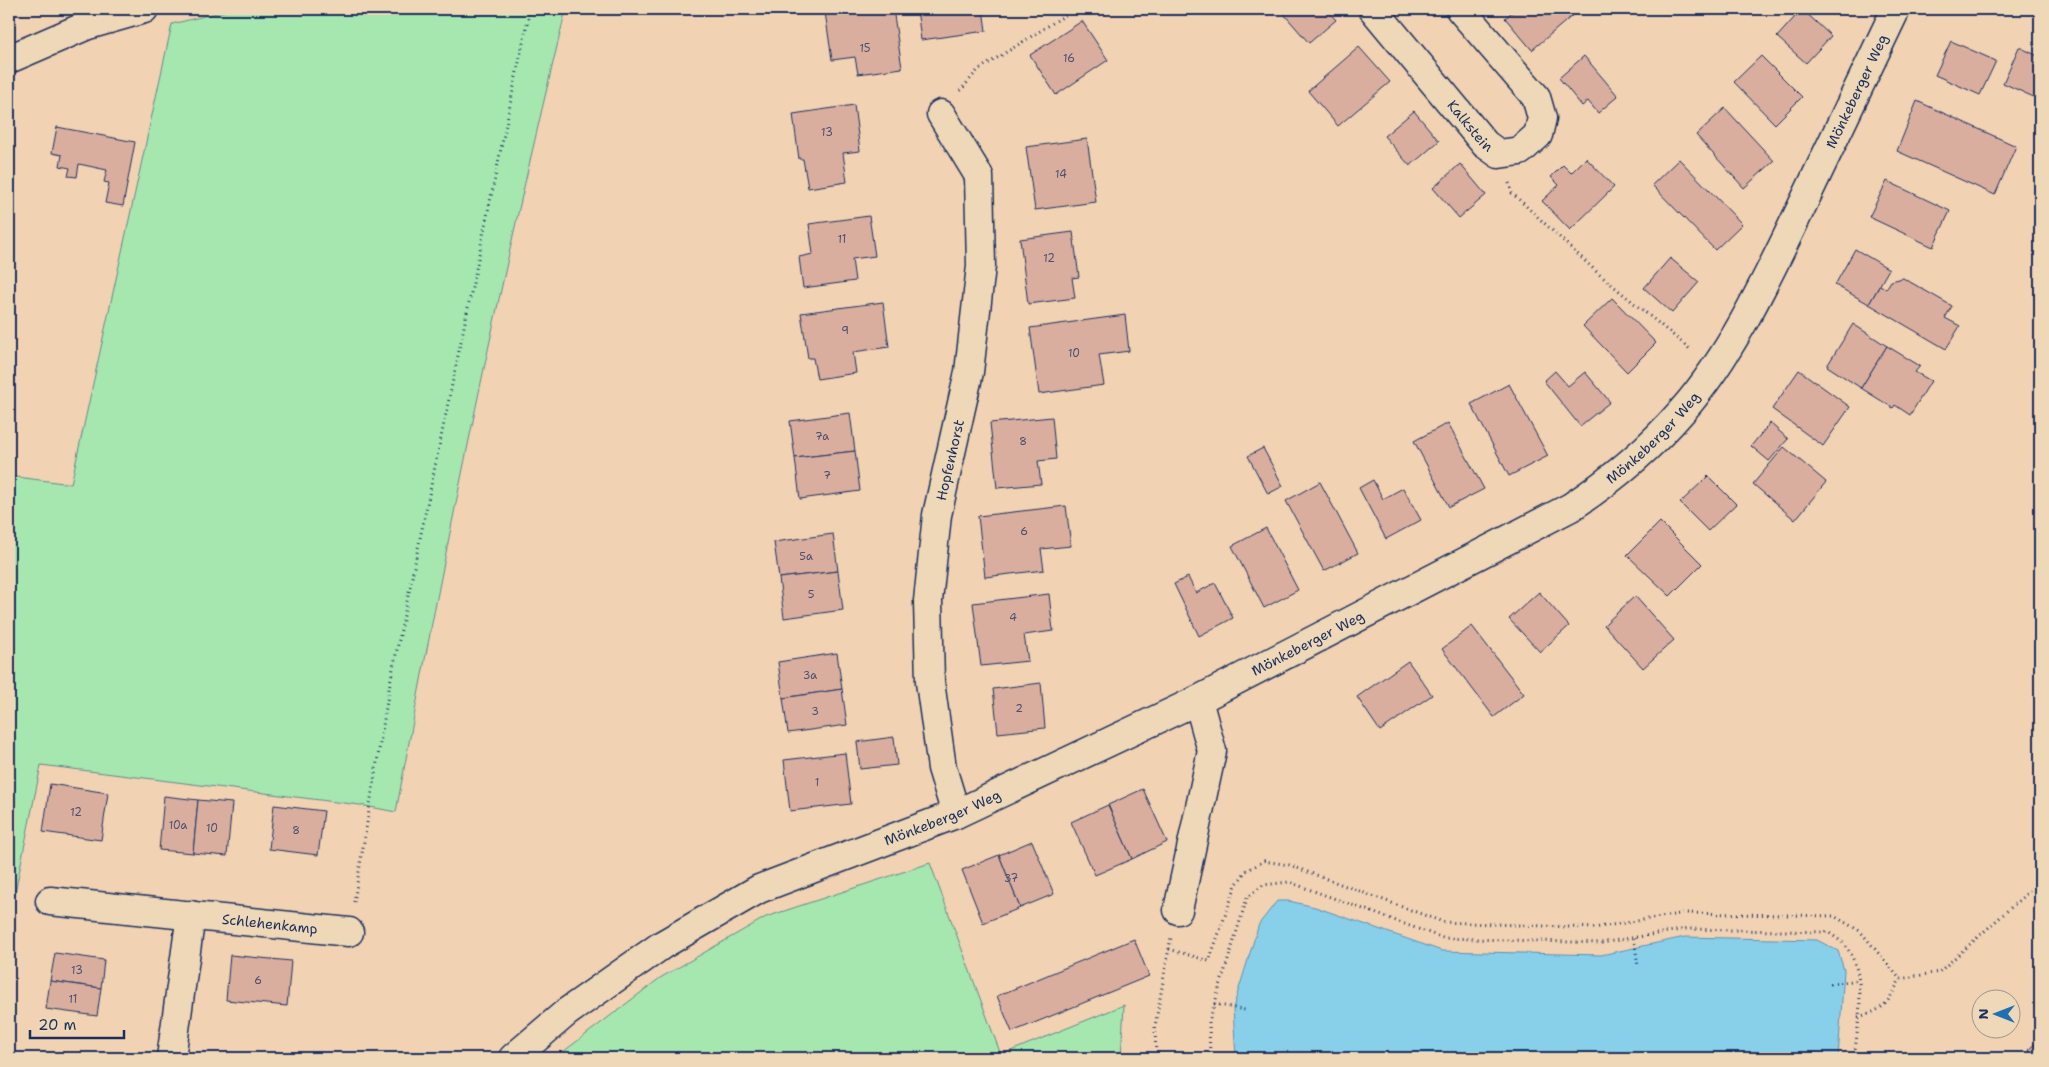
<svg xmlns="http://www.w3.org/2000/svg" width="2049" height="1067" font-family="'Shantell Sans',sans-serif">
<style>
.green{fill:#a6e7b0;stroke:#608b87}
.water{fill:#88d0e9;stroke:#5c90b1}
.building{fill:#d9ae9f;stroke:#1b2f5e}
.lines{fill:none;stroke-linecap:round;stroke-linejoin:round}
.minor-casing{stroke:#1b2f5e;stroke-width:31}
.path{stroke:#1b2f5e;stroke-width:3;stroke-dasharray:1 4;stroke-linecap:butt}
.minor{stroke:#eed8b7;stroke-width:28}
.labels{text-anchor:middle;dominant-baseline:central;stroke-width:4;stroke-linejoin:round;paint-order:stroke}
.number-label{font-size:11px;fill:#4a4f6e}
.street-label{font-size:14px;fill:#1b2f5e;stroke:#eed8b7}
</style>
<rect width="100%" height="100%" fill="#f1d2b3"/>
<filter id="ink" filterUnits="userSpaceOnUse"><feTurbulence type="fractalNoise" baseFrequency=".02" numOctaves="2"/><feDisplacementMap in="SourceGraphic" scale="10" xChannelSelector="R" yChannelSelector="G"/><feConvolveMatrix kernelMatrix="1 2 1 2 8 2 1 2 1" color-interpolation-filters="sRGB"/></filter>
<g filter="url(#ink)">
<!-- green -->
<g class="green">
<path d="M 233,9 L 566,9 C 501,275 446,543 396,812 L 360,805 L 41,765 L 9,922 L 9,476 L 71,484 L 172,24 Z"/>
<path d="M 930,863 L 1001,1055 L 1124,1005 L 1121,1058 L 555,1058 L 660,978 L 766,917 Z"/>
</g>
<!-- water -->
<path class="water" d="M 1277,901 L 1289,901 L 1315,907 L 1442,951 L 1601,955 L 1685,937 L 1817,940 L 1838,951 L 1844,970 L 1838,1058 L 1236,1058 L 1233,1008 L 1259,924 Z"/>
<!-- building -->
<g class="building">
<path d="M 851,9 L 893,9 L 902,68 L 858,74 L 855,57 L 832,60 L 825,12 Z"/>
<path d="M 917,9 L 983,9 L 986,31 L 921,40 Z"/>
<path d="M 1287,9 L 1326,9 L 1336,20 L 1309,43 L 1283,13 Z"/>
<path d="M 1516,9 L 1580,9 L 1532,50 L 1505,18 Z"/>
<path d="M 1802,9 L 1831,36 L 1806,63 L 1777,37 Z"/>
<path d="M 1082,21 L 1108,60 L 1056,95 L 1030,55 Z"/>
<path d="M 1951,41 L 1996,61 L 1980,95 L 1935,75 Z"/>
<path d="M 1359,47 L 1390,82 L 1338,126 L 1308,91 Z"/>
<path d="M 2019,47 L 2040,57 L 2040,100 L 2003,83 Z"/>
<path d="M 1584,56 L 1618,96 L 1598,113 L 1588,101 L 1582,106 L 1559,78 Z"/>
<path d="M 1761,56 L 1802,97 L 1775,124 L 1734,82 Z"/>
<path d="M 1917,101 L 2016,146 L 1995,195 L 1897,151 Z"/>
<path d="M 854,105 L 860,151 L 843,153 L 847,182 L 808,188 L 803,159 L 799,159 L 793,114 Z"/>
<path d="M 1725,108 L 1774,161 L 1744,188 L 1696,135 Z"/>
<path d="M 1414,111 L 1439,141 L 1410,166 L 1384,136 Z"/>
<path d="M 57,127 L 135,142 L 123,206 L 105,203 L 109,183 L 104,182 L 107,170 L 79,164 L 77,177 L 68,176 L 70,168 L 60,166 L 62,155 L 52,153 Z"/>
<path d="M 1087,139 L 1096,202 L 1035,210 L 1026,147 Z"/>
<path d="M 1586,158 L 1614,187 L 1570,230 L 1542,201 L 1559,185 L 1551,177 L 1563,165 L 1571,173 Z"/>
<path d="M 1679,159 L 1742,224 L 1715,250 L 1652,185 Z"/>
<path d="M 1460,164 L 1486,195 L 1459,218 L 1433,188 Z"/>
<path d="M 1887,181 L 1950,211 L 1933,247 L 1869,217 Z"/>
<path d="M 9,199 L 14,200 L 9,230 Z"/>
<path d="M 869,216 L 875,256 L 852,259 L 855,281 L 803,288 L 799,257 L 813,254 L 809,224 Z"/>
<path d="M 1073,232 L 1079,277 L 1072,278 L 1075,298 L 1028,304 L 1020,239 Z"/>
<path d="M 1855,249 L 1889,269 L 1869,304 L 1835,285 Z"/>
<path d="M 1670,258 L 1699,282 L 1672,313 L 1644,288 Z"/>
<path d="M 1903,278 L 1952,306 L 1945,318 L 1960,326 L 1946,349 L 1869,304 L 1880,285 L 1886,289 L 1891,281 Z"/>
<path d="M 1612,298 L 1656,343 L 1627,372 L 1583,326 Z"/>
<path d="M 883,302 L 889,347 L 853,352 L 856,373 L 817,379 L 813,358 L 808,358 L 801,313 Z"/>
<path d="M 1125,315 L 1129,351 L 1099,355 L 1104,385 L 1039,394 L 1030,328 Z"/>
<path d="M 1853,324 L 1887,346 L 1861,388 L 1827,366 Z"/>
<path d="M 1887,346 L 1920,366 L 1915,372 L 1931,381 L 1910,415 L 1895,405 L 1893,408 L 1861,388 Z"/>
<path d="M 1799,370 L 1850,407 L 1823,446 L 1772,409 Z"/>
<path d="M 1555,371 L 1568,386 L 1585,372 L 1610,402 L 1580,426 L 1544,381 Z"/>
<path d="M 1509,384 L 1548,456 L 1509,476 L 1471,404 Z"/>
<path d="M 850,413 L 855,451 L 795,458 L 790,421 Z"/>
<path d="M 1052,417 L 1056,459 L 1038,461 L 1041,484 L 997,488 L 990,423 Z"/>
<path d="M 1448,423 L 1484,489 L 1449,507 L 1414,441 Z"/>
<path d="M 1770,423 L 1788,439 L 1769,461 L 1751,446 Z"/>
<path d="M 1784,447 L 1826,482 L 1795,520 L 1753,484 Z"/>
<path d="M 1263,448 L 1283,486 L 1268,494 L 1248,456 Z"/>
<path d="M 855,451 L 860,491 L 800,499 L 795,458 Z"/>
<path d="M 1708,476 L 1736,504 L 1708,531 L 1680,503 Z"/>
<path d="M 1373,480 L 1383,499 L 1403,488 L 1421,520 L 1386,539 L 1359,488 Z"/>
<path d="M 1320,482 L 1358,553 L 1324,571 L 1286,501 Z"/>
<path d="M 1066,506 L 1071,546 L 1041,549 L 1044,570 L 985,577 L 978,516 Z"/>
<path d="M 1660,522 L 1702,564 L 1670,596 L 1627,555 Z"/>
<path d="M 1266,528 L 1298,590 L 1264,608 L 1232,546 Z"/>
<path d="M 833,534 L 838,571 L 779,578 L 774,542 Z"/>
<path d="M 838,571 L 843,610 L 784,618 L 779,578 Z"/>
<path d="M 1188,577 L 1196,593 L 1215,583 L 1233,618 L 1199,636 L 1174,584 Z"/>
<path d="M 1539,592 L 1569,626 L 1540,652 L 1509,619 Z"/>
<path d="M 1049,594 L 1053,631 L 1024,635 L 1028,661 L 981,666 L 973,603 Z"/>
<path d="M 1635,596 L 1674,640 L 1643,668 L 1604,625 Z"/>
<path d="M 1472,626 L 1524,694 L 1494,717 L 1442,649 Z"/>
<path d="M 837,653 L 842,689 L 783,698 L 778,662 Z"/>
<path d="M 1408,661 L 1432,695 L 1380,731 L 1357,697 Z"/>
<path d="M 1041,683 L 1045,728 L 998,733 L 993,689 Z"/>
<path d="M 842,689 L 847,725 L 788,733 L 783,698 Z"/>
<path d="M 894,737 L 897,765 L 860,769 L 857,742 Z"/>
<path d="M 845,753 L 851,804 L 790,811 L 784,760 Z"/>
<path d="M 50,784 L 108,793 L 101,840 L 43,832 Z"/>
<path d="M 1143,789 L 1167,842 L 1132,859 L 1108,805 Z"/>
<path d="M 164,796 L 198,800 L 193,853 L 159,850 Z"/>
<path d="M 198,800 L 232,803 L 227,856 L 193,853 Z"/>
<path d="M 274,805 L 324,811 L 318,855 L 269,849 Z"/>
<path d="M 1108,805 L 1132,859 L 1095,875 L 1071,822 Z"/>
<path d="M 1032,841 L 1054,894 L 1020,908 L 999,855 Z"/>
<path d="M 999,855 L 1020,908 L 983,923 L 962,870 Z"/>
<path d="M 1134,939 L 1149,976 L 1012,1032 L 997,996 Z"/>
<path d="M 55,953 L 104,960 L 101,988 L 50,981 Z"/>
<path d="M 230,955 L 291,961 L 287,1006 L 226,1000 Z"/>
<path d="M 50,981 L 101,988 L 97,1016 L 46,1009 Z"/>
<path d="M 2040,1039 L 2040,1058 L 2036,1058 L 2028,1050 Z"/>
</g>
<g class="lines">
<defs>
<g id="minor">
<path id="s1" d="M 1373,9 L 1485,144 L 1499,154 L 1520,151 L 1538,135 L 1542,118 L 1536,97 L 1460,9"/>
<path d="M 9,59 L 88,25 L 144,9"/>
<path d="M 941,114 L 979,176 L 981,266 L 969,372 L 937,515 L 928,601 L 930,682 L 942,768 L 956,814"/>
<path id="s2" d="M 50,901 L 349,932"/>
<path d="M 1178,910 L 1212,751 L 1198,700"/>
<path d="M 171,1058 L 191,915"/>
<path id="s3" d="M 513,1058 L 567,1012 L 662,945 L 759,889 L 956,814 L 1198,700 L 1571,507 C 1612,480 1650,448 1682,411 C 1732,354 1767,278 1800,210 C 1832,143 1864,76 1896,9"/>
</g>
</defs>
<!-- minor casing -->
<use href="#minor" class="minor-casing"/>
<!-- path -->
<g class="path">
<path d="M 960,91 L 978,70 L 1075,9"/>
<path d="M 1509,183 L 1512,193 L 1600,275 L 1691,350"/>
<path d="M 354,902 L 390,683 L 530,9"/>
<path d="M 1634,938 L 1638,966"/>
<path d="M 1169,949 L 1209,961 L 1236,885 L 1246,871 L 1264,861 L 1289,865 L 1443,922 L 1594,928 L 1685,913 L 1834,916 L 1860,931 L 1900,979"/>
<path d="M 1830,984 L 1859,980"/>
<path d="M 1214,1004 L 1245,1010"/>
<path d="M 1858,1017 C 1886,1009 1887,1004 1900,979 L 1939,972 L 2036,885 L 2040,877"/>
<path d="M 1156,1058 L 1155,1026 L 1171,937"/>
<path d="M 1210,1058 L 1209,1022 L 1247,898 L 1263,885 L 1289,882 L 1443,938 L 1601,943 L 1686,929 L 1828,932 C 1833,936 1840,940 1844,944 C 1869,974 1858,1023 1854,1058"/>
</g>
<!-- minor -->
<use href="#minor" class="minor"/>
</g>
</g>
<g class="labels">
<!-- number labels -->
<g class="number-label">
<text x="865" y="48">15</text>
<text x="1069" y="58">16</text>
<text x="827" y="132">13</text>
<text x="1061" y="174">14</text>
<text x="842" y="239">11</text>
<text x="1049" y="258">12</text>
<text x="845" y="330">9</text>
<text x="1074" y="353">10</text>
<text x="822" y="436">7a</text>
<text x="1023" y="441">8</text>
<text x="827" y="475">7</text>
<text x="1024" y="531">6</text>
<text x="806" y="556">5a</text>
<text x="811" y="594">5</text>
<text x="1013" y="617">4</text>
<text x="810" y="675">3a</text>
<text x="1019" y="708">2</text>
<text x="815" y="711">3</text>
<text x="817" y="782">1</text>
<text x="76" y="812">12</text>
<text x="178" y="825">10a</text>
<text x="212" y="828">10</text>
<text x="296" y="830">8</text>
<text x="1011" y="878">37</text>
<text x="77" y="970">13</text>
<text x="258" y="980">6</text>
<text x="73" y="999">11</text>
</g>
<!-- street labels -->
<g class="street-label">
<text stroke="none"><textPath href="#s3" startOffset="1710">Mönkeberger Weg</textPath></text>
<text stroke="none"><textPath href="#s1" startOffset="152">Kalkstein</textPath></text>
<text stroke="none"><textPath href="#s3" startOffset="1305">Mönkeberger Weg</textPath></text>
<text transform="translate(950 460) rotate(-77)">Hopfenhorst</text>
<text stroke="none"><textPath href="#s3" startOffset="901">Mönkeberger Weg</textPath></text>
<text stroke="none"><textPath href="#s3" startOffset="496">Mönkeberger Weg</textPath></text>
<text stroke="none"><textPath href="#s2" startOffset="221">Schlehenkamp</textPath></text>
</g>
</g>
<!-- margin -->
<rect width="2049" height="1067" fill="none" stroke="#eed8b7" stroke-width="30"/>
<rect x="15" y="15" width="2019" height="1037" fill="none" stroke="#1b2f5e" stroke-width="2" filter="url(#ink)"/>
<!-- north arrow -->
<g transform="translate(1996 1014) rotate(270)"><circle r="24" fill="#eed8b7" stroke="#9a9493"/>
<path d="M0-4L9 19L0 12L-9 19Z" fill="#1f6fb2"/>
<text y="-8" font-size="14" font-weight="bold" text-anchor="middle" fill="#1b2f5e">N</text>
</g>
<!-- scale -->
<path d="M30 1030v8h94v-8" fill="none" stroke="#1b2f5e" stroke-width="2.5"/>
<text x="38" y="1030" font-size="15" fill="#1b2f5e" stroke="#eed8b7" stroke-width="4" paint-order="stroke">20 m</text>
</svg>
